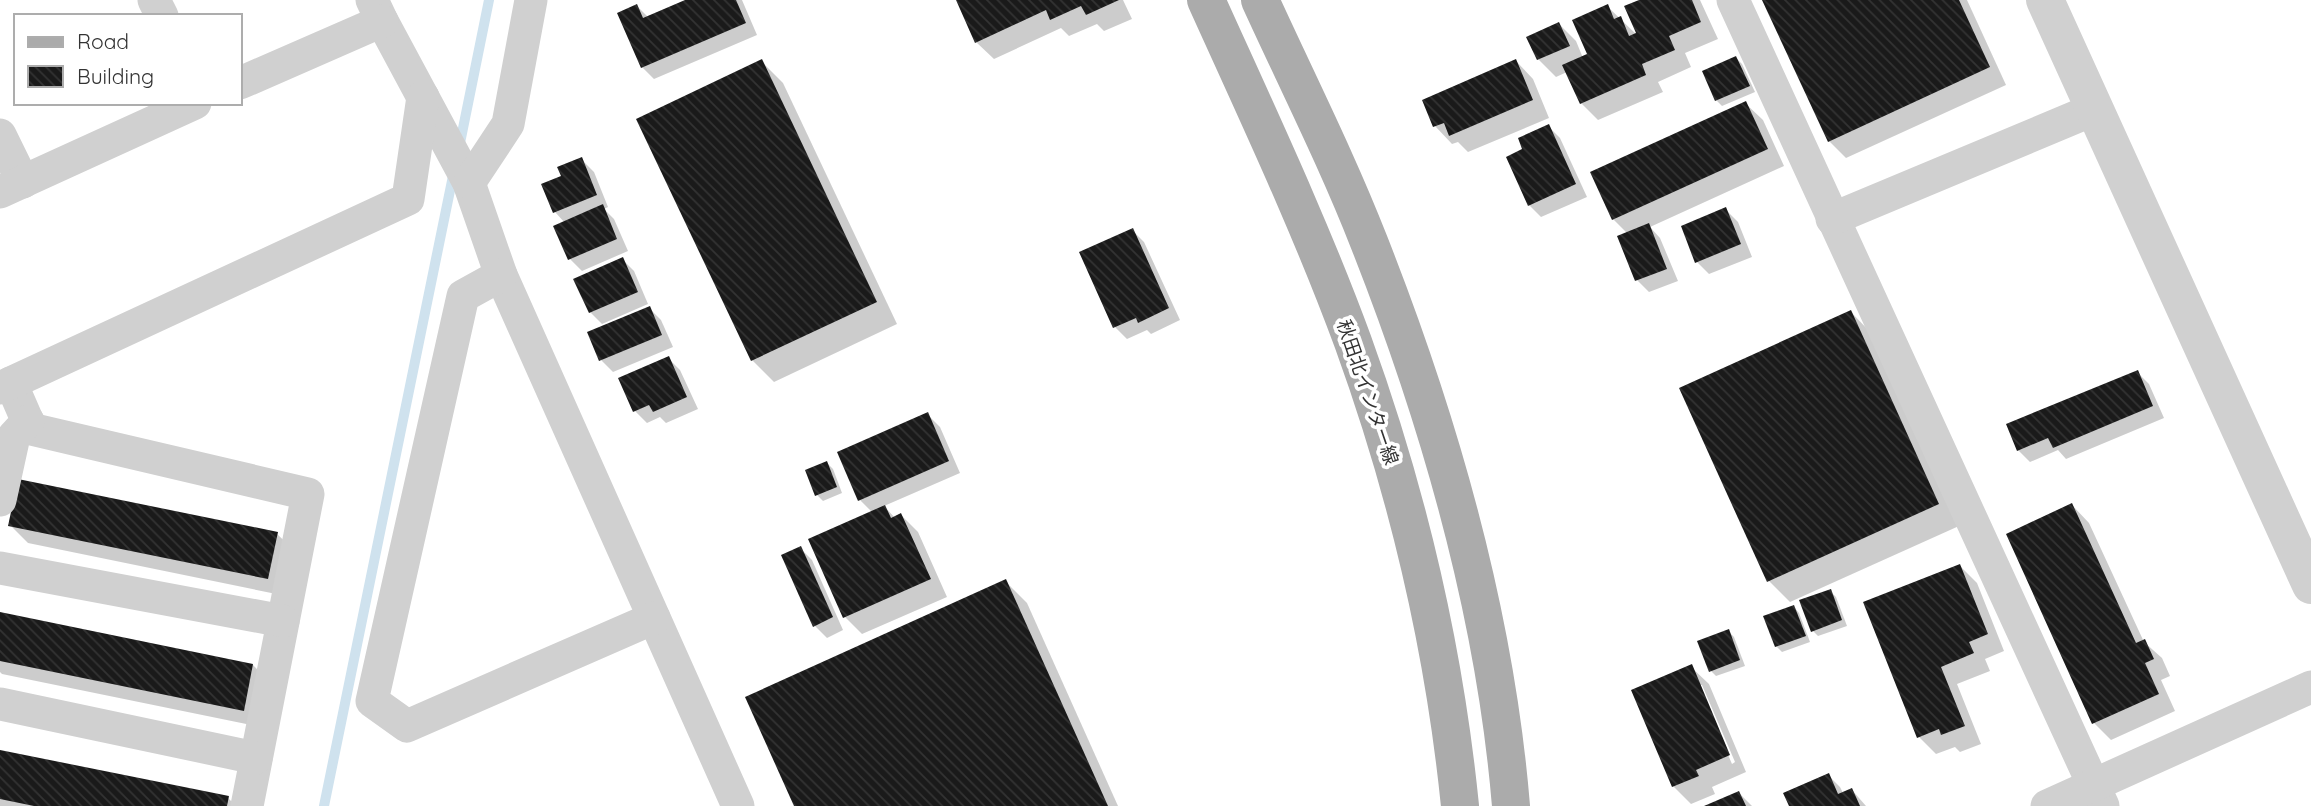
<svg xmlns="http://www.w3.org/2000/svg" width="2311" height="806" font-family="Quicksand,'Noto Sans JP',sans-serif">
<style>
.shadow{fill:#0003;fill-rule:evenodd}
.lines{fill:none;stroke-linecap:round;stroke-linejoin:round}
.stream{stroke:#cfe2ee;stroke-width:10}
.building{fill:url(#building-back-hatch)}
.minor{stroke:#d0d0d0;stroke-width:33}
.tertiary{stroke:#d0d0d0;stroke-width:38}
.primary{stroke:#ababab;stroke-width:38}
.labels{text-anchor:middle;dominant-baseline:central;stroke-width:7;stroke-linejoin:round;paint-order:stroke}
.street-label{font-size:19px;fill:#333;stroke:#fff}
</style>
<defs>
<pattern id="building-back-hatch" width="6" height="6" patternUnits="userSpaceOnUse" patternTransform="scale(1.75)"><rect width="6" height="6" fill="#1a1a1a"/><path d="M-1 5l2 2M0 0l6 6M5-1l2 2" fill="none" stroke="#333"/></pattern>
</defs>
<rect width="100%" height="100%" fill="#fff"/>
<!-- shadow -->
<g class="shadow">
<path d="M 689,0 L 742,0 L 757,35 L 654,79 L 642,67 L 637,6 L 648,17 Z"/>
<path d="M 958,0 L 1123,0 L 1132,19 L 1104,31 L 1097,24 L 1069,36 L 1061,28 L 994,59 L 976,42 Z"/>
<path d="M 1644,0 L 1700,0 L 1718,39 L 1685,53 L 1691,67 L 1658,82 L 1663,92 L 1598,120 L 1581,103 L 1567,72 L 1556,77 L 1538,59 L 1559,24 L 1576,41 L 1583,58 L 1589,55 L 1607,6 L 1639,37 Z"/>
<path d="M 1764,0 L 1967,0 L 2006,85 L 1846,158 L 1829,141 Z"/>
<path d="M 1736,58 L 1742,64 L 1755,92 L 1722,106 L 1716,100 Z"/>
<path d="M 761,61 L 783,83 L 897,324 L 774,382 L 752,360 Z"/>
<path d="M 1516,61 L 1533,79 L 1549,118 L 1468,152 L 1458,142 L 1452,144 L 1435,126 L 1424,101 Z"/>
<path d="M 1745,103 L 1763,120 L 1784,166 L 1650,227 L 1660,238 L 1678,281 L 1649,292 L 1637,280 L 1620,237 L 1628,234 L 1613,219 Z"/>
<path d="M 1548,126 L 1560,138 L 1587,197 L 1541,217 L 1529,205 L 1525,150 Z"/>
<path d="M 582,160 L 594,172 L 608,207 L 604,209 L 614,219 L 628,251 L 582,271 L 570,259 L 565,223 L 555,212 L 563,177 Z"/>
<path d="M 1726,210 L 1738,222 L 1752,257 L 1709,274 L 1697,262 Z"/>
<path d="M 1132,230 L 1144,242 L 1180,320 L 1151,334 L 1147,330 L 1127,339 L 1115,327 Z"/>
<path d="M 622,259 L 634,271 L 648,304 L 602,324 L 590,312 Z"/>
<path d="M 649,308 L 661,320 L 673,347 L 613,372 L 601,360 Z"/>
<path d="M 1851,312 L 1872,334 L 1959,526 L 1790,602 L 1769,581 Z"/>
<path d="M 668,358 L 680,370 L 698,409 L 666,423 L 660,417 L 647,423 L 635,411 Z"/>
<path d="M 2137,372 L 2149,384 L 2164,418 L 2066,459 L 2058,450 L 2030,462 L 2018,450 Z"/>
<path d="M 928,415 L 940,427 L 960,473 L 884,506 L 895,518 L 901,515 L 918,532 L 947,597 L 862,634 L 845,617 L 872,512 L 860,500 Z"/>
<path d="M 827,463 L 833,469 L 842,493 L 823,501 L 817,495 Z"/>
<path d="M 2072,505 L 2089,523 L 2144,642 L 2162,658 L 2170,676 L 2161,680 L 2175,711 L 2111,740 L 2094,723 Z"/>
<path d="M 10,525 L 277,534 L 295,551 L 286,596 L 28,543 Z"/>
<path d="M 800,548 L 812,560 L 843,630 L 827,638 L 815,626 Z"/>
<path d="M 1960,566 L 1977,583 L 2004,651 L 1985,659 L 1990,671 L 1957,684 L 1981,744 L 1960,752 L 1955,747 L 1936,754 L 1919,737 Z"/>
<path d="M 1005,581 L 1027,603 L 1118,806 L 796,806 Z"/>
<path d="M 1830,591 L 1836,597 L 1847,626 L 1818,636 L 1813,631 Z"/>
<path d="M 1794,607 L 1799,613 L 1810,642 L 1782,652 L 1776,646 Z"/>
<path d="M 0,614 L 253,665 L 270,683 L 261,727 L 2,674 L 0,672 Z"/>
<path d="M 1728,631 L 1734,637 L 1745,666 L 1716,676 L 1711,671 Z"/>
<path d="M 1691,667 L 1709,684 L 1746,772 L 1712,787 L 1715,794 L 1691,804 L 1673,786 ZM 1698,685 L 1702,685 L 1735,762 L 1732,764 Z"/>
<path d="M 0,751 L 228,798 L 236,806 L 0,806 Z"/>
<path d="M 1828,775 L 1840,787 L 1843,793 L 1852,790 L 1866,806 L 1790,806 Z"/>
<path d="M 1739,793 L 1752,806 L 1708,806 Z"/>
</g>
<g class="lines">
<!-- stream -->
<g class="stream">
<path d="M 459,148 L 489,0"/>
<path d="M 324,806 L 454,171"/>
</g>
</g>
<!-- building -->
<g class="building">
<path d="M 685,0 L 736,0 L 746,23 L 641,68 L 617,13 L 637,4 L 643,18 Z"/>
<path d="M 956,0 L 1119,0 L 1086,15 L 1081,6 L 1050,20 L 1046,10 L 975,43 Z"/>
<path d="M 1639,0 L 1692,0 L 1701,22 L 1669,36 L 1675,50 L 1642,64 L 1646,75 L 1580,104 L 1562,65 L 1587,54 L 1572,20 L 1608,4 L 1614,19 L 1621,16 L 1629,36 L 1636,33 L 1624,6 Z"/>
<path d="M 1762,0 L 1959,0 L 1990,67 L 1828,142 Z"/>
<path d="M 1559,22 L 1570,46 L 1537,60 L 1526,37 Z"/>
<path d="M 1736,56 L 1750,86 L 1715,101 L 1702,71 Z"/>
<path d="M 762,59 L 877,302 L 751,361 L 636,119 Z"/>
<path d="M 1516,59 L 1533,100 L 1449,136 L 1444,123 L 1433,127 L 1422,100 Z"/>
<path d="M 1746,101 L 1768,149 L 1612,220 L 1590,172 Z"/>
<path d="M 1549,124 L 1576,184 L 1528,206 L 1506,157 L 1522,149 L 1518,138 Z"/>
<path d="M 582,157 L 597,195 L 553,213 L 541,184 L 561,176 L 557,167 Z"/>
<path d="M 603,204 L 617,239 L 568,260 L 553,226 Z"/>
<path d="M 1726,207 L 1741,244 L 1695,263 L 1681,226 Z"/>
<path d="M 1649,223 L 1667,269 L 1635,281 L 1617,236 Z"/>
<path d="M 1133,228 L 1169,308 L 1138,323 L 1136,318 L 1113,328 L 1079,252 Z"/>
<path d="M 623,257 L 638,292 L 589,313 L 573,279 Z"/>
<path d="M 650,306 L 662,335 L 599,361 L 587,332 Z"/>
<path d="M 1851,310 L 1939,504 L 1767,582 L 1679,388 Z"/>
<path d="M 669,356 L 687,397 L 653,412 L 649,405 L 633,412 L 618,378 Z"/>
<path d="M 2138,370 L 2153,406 L 2053,448 L 2048,438 L 2017,451 L 2006,424 Z"/>
<path d="M 928,412 L 949,461 L 858,501 L 837,452 Z"/>
<path d="M 827,461 L 837,487 L 815,496 L 805,470 Z"/>
<path d="M 18,479 L 278,532 L 268,579 L 8,526 Z"/>
<path d="M 2072,503 L 2136,643 L 2145,639 L 2154,659 L 2145,663 L 2159,694 L 2092,724 L 2006,534 Z"/>
<path d="M 885,505 L 891,518 L 901,513 L 931,579 L 843,618 L 808,539 Z"/>
<path d="M 801,546 L 833,617 L 813,627 L 781,555 Z"/>
<path d="M 1960,564 L 1988,634 L 1969,642 L 1974,653 L 1941,667 L 1965,726 L 1941,735 L 1939,729 L 1917,738 L 1863,602 Z"/>
<path d="M 1006,579 L 1108,806 L 794,806 L 745,697 Z"/>
<path d="M 1831,589 L 1842,620 L 1811,632 L 1799,600 Z"/>
<path d="M 1794,605 L 1806,636 L 1775,647 L 1763,616 Z"/>
<path d="M 0,612 L 253,664 L 244,711 L 0,661 Z"/>
<path d="M 1729,629 L 1740,660 L 1709,672 L 1697,641 Z"/>
<path d="M 1692,664 L 1730,755 L 1696,770 L 1699,776 L 1672,787 L 1631,690 Z"/>
<path d="M 0,750 L 229,796 L 227,806 L 34,806 L 0,799 Z"/>
<path d="M 1829,773 L 1838,794 L 1852,788 L 1860,806 L 1789,806 L 1783,793 Z"/>
<path d="M 1739,791 L 1746,806 L 1704,806 Z"/>
</g>
<g class="lines">
<!-- minor -->
<g class="minor">
<path d="M 154,0 L 162,16"/>
<path d="M 372,0 L 382,21 L 469,183 L 501,275 L 738,806"/>
<path d="M 1733,0 L 2103,806"/>
<path d="M 240,83 L 382,21"/>
<path d="M 0,135 L 23,182"/>
<path d="M 469,183 L 508,124 L 531,0"/>
<path d="M 0,192 L 195,103"/>
<path d="M 1832,219 L 2095,109"/>
<path d="M 501,275 L 463,296 L 372,701 L 407,726 L 654,618"/>
<path d="M 11,383 L 31,429 L 308,494 L 247,806"/>
<path d="M 0,388 L 408,199 L 423,97"/>
<path d="M 0,500 L 14,436 L 28,421"/>
<path d="M 0,568 L 283,621"/>
<path d="M 0,704 L 256,758"/>
<path d="M 2047,806 L 2311,687"/>
</g>
<!-- tertiary -->
<path class="tertiary" d="M 2045,0 L 2311,585"/>
<!-- primary -->
<g class="primary">
<path d="M 1206,0 C 1257,113 1310,225 1353,342 C 1407,491 1444,647 1460,806"/>
<path d="M 1260,0 C 1297,81 1337,160 1369,242 C 1440,422 1495,612 1511,806"/>
</g>
</g>
<g class="labels">
<!-- street labels -->
<g class="street-label">
<text transform="translate(1368 392) rotate(71)">秋田北インター線</text>
</g>
</g>
<!-- legend -->
<rect x="14" y="14" width="228" height="91" fill="#ffffff" stroke="#adadad" stroke-width="2"/>
<rect x="28" y="37" width="35" height="10" fill="#ababab" stroke="#adadad" stroke-width="2"/>
<text x="77" y="49" font-size="21" fill="#333333">Road</text>
<rect x="28" y="66" width="35" height="21" fill="url(#building-back-hatch)" stroke="#adadad" stroke-width="2"/>
<text x="77" y="84" font-size="21" fill="#333333">Building</text>
</svg>
